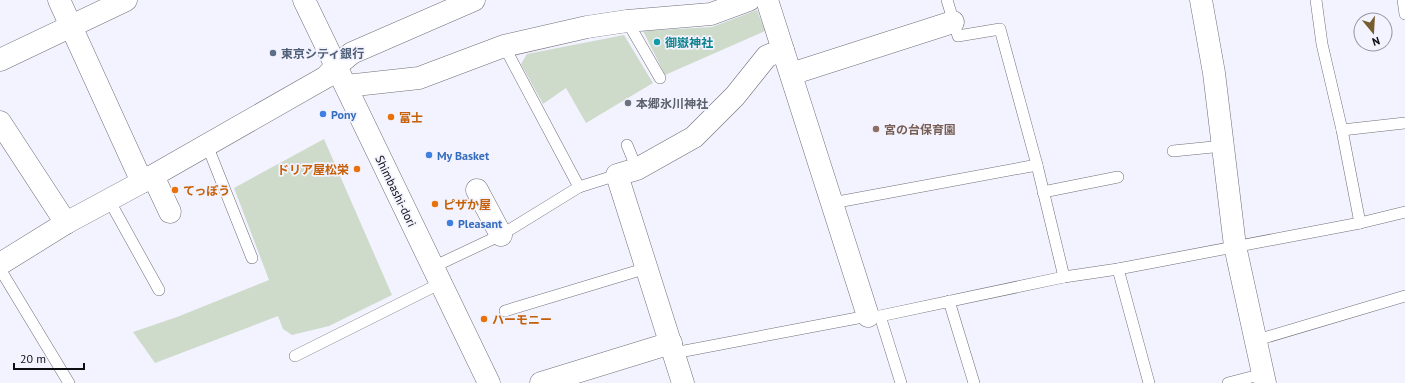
<svg xmlns="http://www.w3.org/2000/svg" width="1405" height="383" font-family="'PT Sans','Noto Sans JP',sans-serif">
<style>
.green{fill:#cedbcb}
.lines{fill:none;stroke-linecap:round;stroke-linejoin:round}
.service-casing{stroke:#6f6f79;stroke-width:12}
.minor-casing{stroke:#6f6f79;stroke-width:23}
.tertiary-casing{stroke:#6f6f79;stroke-width:23}
.service{stroke:#fff;stroke-width:11}
.minor{stroke:#fff;stroke-width:22}
.tertiary{stroke:#fff;stroke-width:22}
.culture-dot{fill:#0f9aa8;stroke:#f3f3ff;stroke-width:1.5}
.service-dot{fill:#5c6f8a;stroke:#f3f3ff;stroke-width:1.5}
.worship-dot{fill:#6b7280;stroke:#f3f3ff;stroke-width:1.5}
.shop-dot{fill:#3f7fe0;stroke:#f3f3ff;stroke-width:1.5}
.food-dot{fill:#e8710a;stroke:#f3f3ff;stroke-width:1.5}
.education-dot{fill:#8d6e63;stroke:#f3f3ff;stroke-width:1.5}
.labels{text-anchor:middle;dominant-baseline:central;stroke-width:3.5;stroke-linejoin:round;paint-order:stroke}
.culture-label{font-size:12px;font-weight:bold;fill:#0d838f;stroke:#f3f3ff;text-anchor:start}
.service-label{font-size:12px;font-weight:bold;fill:#4e5e75;stroke:#f3f3ff;text-anchor:start}
.worship-label{font-size:12px;font-weight:bold;fill:#5b616d;stroke:#f3f3ff;text-anchor:start}
.shop-label{font-size:12px;font-weight:bold;fill:#366cbe;stroke:#f3f3ff;text-anchor:start}
.food-label{font-size:12px;font-weight:bold;fill:#c56008;stroke:#f3f3ff;text-anchor:start}
.education-label{font-size:12px;font-weight:bold;fill:#785e54;stroke:#f3f3ff;text-anchor:start}
.street-label{font-size:12px;fill:#0e0e12;stroke:#f3f3ff}
</style>
<rect width="100%" height="100%" fill="#f3f3ff"/>
<!-- green -->
<g class="green">
<path d="M 757,10 L 765,31 L 665,75 L 643,31 L 712,27 Z"/>
<path d="M 624,35 L 653,83 L 586,123 L 566,88 L 543,104 L 521,64 L 527,54 Z"/>
<path d="M 324,139 L 392,295 L 329,326 L 292,335 L 283,329 L 278,316 L 155,363 L 133,332 L 177,317 L 269,280 L 234,188 Z"/>
</g>
<g class="lines">
<defs>
<g id="service">
<path d="M 947,0 L 958,36 L 1000,29 L 1037,165 L 1064,277"/>
<path d="M 1316,0 L 1322,44 L 1342,130 L 1360,223"/>
<path d="M 1403,0 L 1405,14"/>
<path d="M 627,21 L 660,78"/>
<path d="M 504,46 L 579,187 L 617,175"/>
<path d="M 1342,130 L 1405,123"/>
<path d="M 207,145 L 252,258"/>
<path d="M 627,145 L 637,169"/>
<path d="M 1173,151 L 1223,146"/>
<path d="M 1043,192 L 1118,177"/>
<path d="M 109,200 L 159,290"/>
<path d="M 832,203 L 1037,165"/>
<path d="M 433,267 L 501,235 L 579,187"/>
<path d="M 0,269 L 69,383"/>
<path d="M 1118,269 L 1149,383"/>
<path d="M 949,301 L 974,383"/>
<path d="M 505,311 L 647,268"/>
<path d="M 880,316 L 901,383"/>
<path d="M 1257,340 L 1405,296"/>
<path d="M 674,353 L 868,316 L 880,316 L 1064,277 L 1118,269 L 1360,223 L 1405,212"/>
<path d="M 295,356 L 441,283"/>
<path d="M 1228,383 L 1263,374"/>
</g>
<g id="minor">
<path d="M 59,0 L 142,182"/>
<path d="M 767,0 L 868,316"/>
<path d="M 1201,0 L 1214,73 L 1235,246 L 1265,383"/>
<path d="M 0,60 L 126,0"/>
<path d="M 791,74 L 953,22"/>
<path d="M 346,86 L 419,78 L 504,46 L 587,27 L 627,21 L 711,14 L 749,0"/>
<path d="M 0,122 L 66,223"/>
<path d="M 153,176 L 170,212"/>
<path d="M 477,190 L 501,235"/>
<path d="M 0,264 L 66,223 L 142,182 L 326,77 L 336,66 L 352,53 L 474,0"/>
<path d="M 541,383 L 671,343"/>
<path d="M 683,383 L 617,175 L 637,169 L 694,137 L 735,96 L 767,56 L 783,50"/>
</g>
<path id="tertiary" d="M 304,0 L 489,383"/>
</defs>
<!-- service casing -->
<use href="#service" class="service-casing"/>
<!-- minor casing -->
<use href="#minor" class="minor-casing"/>
<!-- tertiary casing -->
<use href="#tertiary" class="tertiary-casing"/>
<!-- service -->
<use href="#service" class="service"/>
<!-- minor -->
<use href="#minor" class="minor"/>
<!-- tertiary -->
<use href="#tertiary" class="tertiary"/>
</g>
<!-- markers -->
<circle class="culture-dot" cx="657" cy="42" r="4"/>
<circle class="service-dot" cx="273" cy="53" r="4"/>
<circle class="worship-dot" cx="628" cy="103" r="4"/>
<g class="shop-dot">
<circle cx="323" cy="114" r="4"/>
<circle cx="429" cy="155" r="4"/>
<circle cx="450" cy="223" r="4"/>
</g>
<g class="food-dot">
<circle cx="391" cy="117" r="4"/>
<circle cx="357" cy="169" r="4"/>
<circle cx="175" cy="190" r="4"/>
<circle cx="435" cy="204" r="4"/>
<circle cx="484" cy="319" r="4"/>
</g>
<circle class="education-dot" cx="876" cy="129" r="4"/>
<g class="labels">
<!-- culture labels -->
<g class="culture-label">
<text x="665" y="42">御嶽神社</text>
</g>
<!-- service labels -->
<g class="service-label">
<text x="281" y="53">東京シティ銀行</text>
</g>
<!-- worship labels -->
<g class="worship-label">
<text x="636" y="103">本郷氷川神社</text>
</g>
<!-- shop labels -->
<g class="shop-label">
<text x="331" y="114">Pony</text>
<text x="437" y="155">My Basket</text>
<text x="458" y="223">Pleasant</text>
</g>
<!-- food labels -->
<g class="food-label">
<text x="399" y="117">富士</text>
<text x="349" y="169" text-anchor="end">ドリア屋松栄</text>
<text x="183" y="190">てっぽう</text>
<text x="443" y="204">ピザか屋</text>
<text x="492" y="319">ハーモニー</text>
</g>
<!-- education labels -->
<g class="education-label">
<text x="884" y="129">宮の台保育園</text>
</g>
<!-- street labels -->
<g class="street-label">
<text transform="translate(396 191) rotate(64)">Shimbashi-dori</text>
</g>
</g>
<!-- north arrow -->
<g transform="translate(1373 32) rotate(162)"><circle r="19" fill="#f3f3ff" stroke="#9797a0"/>
<path d="M0-3L7 15L0 10L-7 15Z" fill="#765d2e"/>
<text y="-6" font-size="11" font-weight="bold" text-anchor="middle" fill="#0e0e12">N</text>
</g>
<!-- scale -->
<path d="M14 363v6h70v-6" fill="none" stroke="#0e0e12" stroke-width="2"/>
<text x="20" y="363" font-size="12" fill="#0e0e12" stroke="#f3f3ff" stroke-width="3" paint-order="stroke">20 m</text>
</svg>
